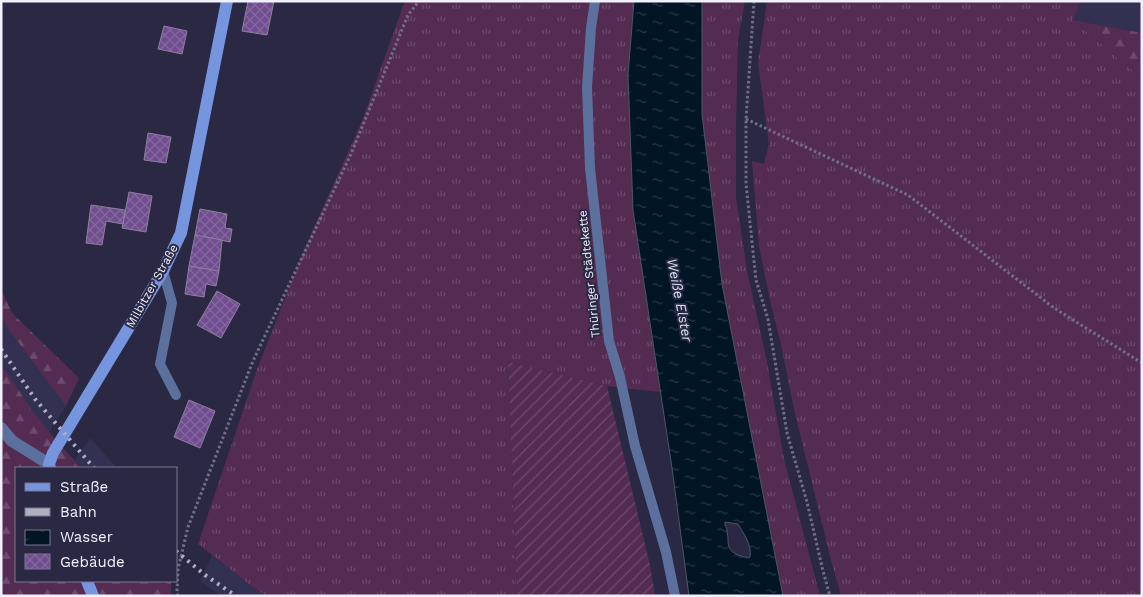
<svg xmlns="http://www.w3.org/2000/svg" width="1143" height="597" font-family="'Work Sans',sans-serif">
<style>
.built{fill:#333152}
.grass{fill:url(#grass-tufts)}
.forest{fill:url(#forest-firs)}
.garden{fill:url(#garden-furrows)}
.water{fill:url(#water-ripples);stroke:#495766;fill-rule:evenodd}
.building{fill:url(#building-cross-hatch);stroke:#8e7f9d}
.lines{fill:none;stroke-linecap:round;stroke-linejoin:round}
.path{stroke:#706f85;stroke-width:3;stroke-dasharray:2.5 2.5;stroke-linecap:butt}
.service{stroke:#5b709d;stroke-width:10}
.minor{stroke:#5b709d;stroke-width:12}
.secondary{stroke:#7595de;stroke-width:12}
.rail{stroke:#afafc1;stroke-width:4;stroke-dasharray:2.5 5;stroke-linecap:butt}
.labels{text-anchor:middle;dominant-baseline:central;stroke-width:4;stroke-linejoin:round;paint-order:stroke}
.street-label{font-size:12px;fill:#f0f0fe;stroke:#2a2843}
.water-label{font-size:14px;font-style:italic;fill:#d2e4f3;stroke:#2a2843}
</style>
<defs>
<pattern id="grass-tufts" width="24" height="20" patternUnits="userSpaceOnUse" patternTransform="scale(1.25)"><rect width="24" height="20" fill="#542c52"/><path d="M3 7l-1-3M5 7V3M7 7l1-3M15 17l-1-3M17 17v-4M19 17l1-3" fill="none" stroke="#6d4b6c"/></pattern>
<pattern id="forest-firs" width="22" height="20" patternUnits="userSpaceOnUse" patternTransform="scale(1.25)"><rect width="22" height="20" fill="#542c52"/><path d="M5 1l3.5 6h-7zM16 11l3.5 6h-7z" fill="#6d4b6c"/></pattern>
<pattern id="garden-furrows" width="10" height="10" patternUnits="userSpaceOnUse" patternTransform="scale(1.25)"><rect width="10" height="10" fill="#542c52"/><path d="M-1 1l2-2M0 10L10 0M9 11l2-2" fill="none" stroke="#6d4b6c"/></pattern>
<pattern id="water-ripples" width="26" height="14" patternUnits="userSpaceOnUse" patternTransform="scale(1.25)"><rect width="26" height="14" fill="#021525"/><path d="M2 4q2-2 4 0t4 0M15 11q2-2 4 0t4 0" fill="none" stroke="#273746"/></pattern>
<pattern id="building-cross-hatch" width="8" height="8" patternUnits="userSpaceOnUse" patternTransform="scale(1.25)"><rect width="8" height="8" fill="#704d8f"/><path d="M0 0l8 8M0 8l8-8" fill="none" stroke="#8567a0"/></pattern>
</defs>
<rect width="100%" height="100%" fill="#2a2843"/>
<!-- built -->
<g class="built">
<path d="M 1081,1 L 1142,1 L 1142,33 L 1073,20 Z"/>
<path d="M 1,315 L 9,330 L 66,406 L 49,432 L 32,410 L 1,364 Z"/>
<path d="M 90,438 L 117,468 L 81,468 L 74,461 Z"/>
<path d="M 212,556 L 250,585 L 266,596 L 221,596 L 200,581 Z"/>
</g>
<!-- grass -->
<g class="grass">
<path d="M 406,1 L 634,1 L 628,75 L 633,210 L 660,392 L 607,386 L 508,362 L 517,596 L 266,596 L 250,585 L 198,544 L 257,369 L 307,243 L 362,121 L 403,6 Z"/>
<path d="M 702,1 L 745,1 L 738,39 L 736,125 L 736,197 L 747,270 L 767,362 L 784,459 L 820,596 L 783,596 L 722,285 L 702,114 Z"/>
<path d="M 767,1 L 1081,1 L 1073,20 L 1142,78 L 1142,596 L 841,596 L 831,560 L 795,414 L 780,340 L 771,305 L 759,246 L 752,161 L 764,164 L 769,144 L 758,63 Z"/>
</g>
<!-- forest -->
<g class="forest">
<path d="M 1073,20 L 1142,33 L 1142,78 Z"/>
<path d="M 1,289 L 12,313 L 79,378 L 66,406 L 9,330 L 1,315 Z"/>
<path d="M 1,364 L 32,410 L 49,432 L 81,468 L 16,468 L 16,581 L 171,581 L 171,596 L 1,596 Z"/>
</g>
<!-- garden -->
<path class="garden" d="M 508,362 L 607,386 L 650,565 L 655,596 L 517,596 Z"/>
<!-- water -->
<path class="water" d="M 634,1 L 702,1 L 702,114 L 722,284 L 783,596 L 689,596 L 672,468 L 633,210 L 628,75 ZM 725,522 L 738,524 C 744,534 752,545 750,557 L 748,558 C 742,556 731,554 729,547 C 727,542 729,538 727,533 L 727,529 L 725,525 Z"/>
<!-- building -->
<g class="building">
<path d="M 248,1 L 274,1 L 267,35 L 242,31 Z"/>
<path d="M 164,26 L 187,31 L 182,54 L 158,49 Z"/>
<path d="M 148,133 L 171,137 L 166,163 L 144,160 Z"/>
<path d="M 129,192 L 152,196 L 146,232 L 122,228 Z"/>
<path d="M 91,205 L 125,210 L 123,224 L 106,221 L 102,245 L 86,243 Z"/>
<path d="M 200,209 L 227,214 L 225,228 L 232,229 L 230,242 L 195,235 Z"/>
<path d="M 195,235 L 222,240 L 219,271 L 189,266 Z"/>
<path d="M 189,266 L 219,271 L 216,286 L 206,284 L 204,297 L 185,294 Z"/>
<path d="M 217,291 L 240,304 L 221,338 L 197,325 Z"/>
<path d="M 189,400 L 215,411 L 200,448 L 174,437 Z"/>
</g>
<g class="lines">
<!-- path -->
<g class="path">
<path d="M 754,1 L 746,119 L 746,184 L 756,280 L 768,319 L 787,433 L 807,502 L 823,571 L 830,596"/>
<path d="M 746,119 L 908,195 L 1054,308 L 1142,363"/>
<path d="M 178,596 L 177,593 L 178,569 L 188,527 L 253,361 L 351,154 L 408,15 L 419,1"/>
</g>
<!-- service -->
<g class="service">
<path d="M 595,1 L 591,28 L 587,87 L 590,168 L 609,341 L 620,377 L 635,446 L 666,552 L 675,596"/>
<path d="M 163,271 L 172,303 L 160,364 L 176,395"/>
</g>
<!-- minor -->
<path class="minor" d="M 1,428 L 12,441 L 49,464"/>
<!-- secondary -->
<g class="secondary">
<path d="M 50,468 L 49,464 L 53,453 L 163,271 L 181,233 L 227,1"/>
<path d="M 87,581 L 93,596"/>
</g>
<!-- rail -->
<g class="rail">
<path d="M 1,349 L 35,399 L 94,468"/>
<path d="M 176,551 L 205,575 L 236,596"/>
</g>
</g>
<g class="labels">
<!-- street labels -->
<g class="street-label">
<text transform="translate(589 274) rotate(-96)">Thüringer Städtekette</text>
<text transform="translate(152 286) rotate(-61)">Milbitzer Straße</text>
</g>
<!-- water labels -->
<g class="water-label">
<text transform="translate(680 300) rotate(79)">Weiße Elster</text>
</g>
</g>
<!-- border -->
<rect width="1143" height="597" fill="none" stroke="#f0f0fe" stroke-width="5"/>
<!-- legend -->
<rect x="15" y="467" width="162" height="115" fill="#2a2843" stroke="#79788e"/>
<rect x="25" y="483" width="25" height="8" fill="#7595de" stroke="#79788e"/>
<text x="60" y="492" font-size="15" fill="#f0f0fe">Straße</text>
<rect x="25" y="508" width="25" height="8" fill="#afafc1" stroke="#79788e"/>
<text x="60" y="517" font-size="15" fill="#f0f0fe">Bahn</text>
<rect x="25" y="530" width="25" height="15" fill="url(#water-ripples)" stroke="#79788e"/>
<text x="60" y="542" font-size="15" fill="#f0f0fe">Wasser</text>
<rect x="25" y="554" width="25" height="15" fill="url(#building-cross-hatch)" stroke="#79788e"/>
<text x="60" y="567" font-size="15" fill="#f0f0fe">Gebäude</text>
</svg>
